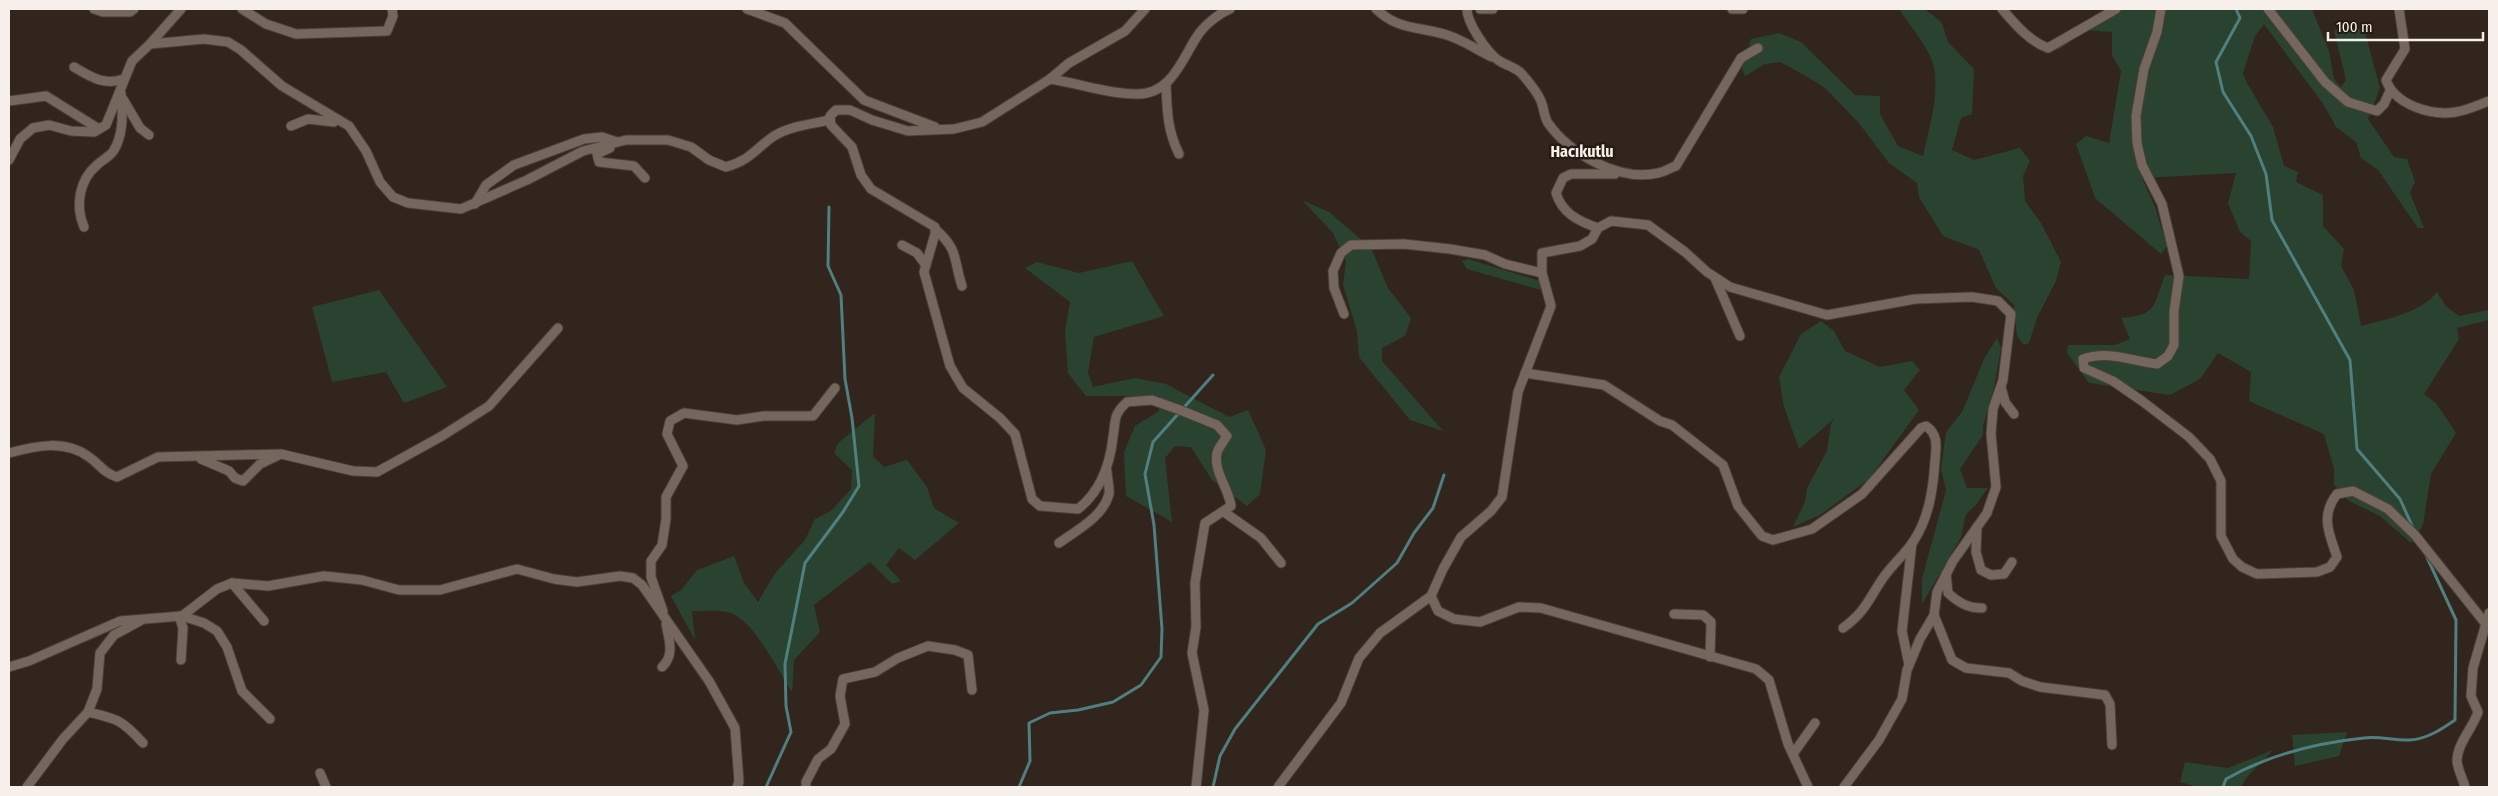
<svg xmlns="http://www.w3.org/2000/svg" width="2498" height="796" font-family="'Fira Sans Condensed',sans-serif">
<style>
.green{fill:#2a4330}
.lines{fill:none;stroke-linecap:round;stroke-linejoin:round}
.stream{stroke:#507f7f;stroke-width:3}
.street-casing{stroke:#494039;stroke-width:11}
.street{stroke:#75675e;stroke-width:9}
.labels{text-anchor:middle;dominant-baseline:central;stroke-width:5;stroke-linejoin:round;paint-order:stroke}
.neighbourhood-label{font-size:16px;font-weight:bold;fill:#f7efea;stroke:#271b14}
</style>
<rect width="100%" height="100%" fill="#31251d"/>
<!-- green -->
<g class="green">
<path d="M 1899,9 L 1924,9 L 1933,15 L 1942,23 L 1948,42 L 1974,69 L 1972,114 L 1961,118 L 1952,150 L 1974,160 L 2020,148 L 2030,161 L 2023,176 L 2025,201 L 2041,223 L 2061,262 L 2056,281 L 2037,318 L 2029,343 L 2024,345 L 2017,336 L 2014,305 L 1996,288 L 1979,250 L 1943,236 L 1919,197 L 1917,183 L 1889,163 L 1858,122 L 1825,88 L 1806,76 L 1780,62 L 1765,64 L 1745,76 L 1742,69 L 1751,39 L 1779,33 L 1801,42 L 1855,95 L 1880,96 L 1880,114 L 1898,146 L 1923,156 C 1929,127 1944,82 1929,54 C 1921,38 1908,23 1899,9 Z"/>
<path d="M 2107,9 L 2312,9 L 2329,51 L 2334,79 L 2341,87 L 2346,80 L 2334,31 L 2346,21 L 2365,32 L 2380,88 L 2368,119 L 2394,157 L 2407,159 L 2415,182 L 2410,193 L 2424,228 L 2418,228 L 2378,170 L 2361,158 L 2356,142 L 2336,127 L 2324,105 L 2264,24 L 2255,36 L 2243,73 L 2247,83 L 2273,127 L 2284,166 L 2298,172 L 2296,182 L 2323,195 L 2323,226 L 2344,249 L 2341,266 L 2354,290 L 2361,326 C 2386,319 2421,313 2437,292 L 2446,306 L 2459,316 L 2489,310 L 2489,320 L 2457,328 L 2459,339 L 2424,394 L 2436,403 L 2456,433 L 2431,474 L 2423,525 L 2411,543 L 2380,516 L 2349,501 L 2334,485 L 2334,469 L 2324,434 L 2249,401 L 2251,372 L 2218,353 L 2200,379 L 2170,395 L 2089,383 L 2067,353 L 2068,345 L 2115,345 L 2130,339 L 2121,318 C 2158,315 2153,306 2165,275 L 2249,279 L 2251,241 L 2240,232 L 2228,203 L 2236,173 L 2142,178 L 2155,207 L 2167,246 L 2161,254 L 2095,198 L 2076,144 L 2086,136 L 2109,143 L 2121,71 L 2112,55 L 2112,32 L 2087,30 L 2058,50 L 2053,40 Z"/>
<path d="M 1302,200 L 1329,212 L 1371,248 L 1388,288 L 1411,318 L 1405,336 L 1382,348 L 1382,361 L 1443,431 L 1410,420 L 1359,357 L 1357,331 L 1343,285 L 1346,261 L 1333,233 Z"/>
<path d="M 1468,259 L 1540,281 L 1541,290 L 1467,269 L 1462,261 Z"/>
<path d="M 1132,261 L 1164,316 L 1094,337 L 1088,373 L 1093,387 L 1135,378 L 1166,384 L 1229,417 L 1248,410 L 1266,450 L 1260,494 L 1247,506 L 1212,480 L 1191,447 L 1175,446 L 1165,458 L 1172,522 L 1126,496 L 1124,452 L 1135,426 L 1159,411 L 1160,396 L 1086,396 L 1068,373 L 1065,331 L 1070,302 L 1025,268 L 1037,262 L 1079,273 Z"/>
<path d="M 379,290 L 447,387 L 404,403 L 386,372 L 332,382 L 312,307 Z"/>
<path d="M 1821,321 L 1834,331 L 1845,351 L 1880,367 L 1912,361 L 1920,370 L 1904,390 L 1919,410 L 1869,479 L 1820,515 L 1793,527 L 1805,502 L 1807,488 L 1827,451 L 1831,424 L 1835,418 L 1799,449 L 1784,407 L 1779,377 L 1801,334 Z"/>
<path d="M 1997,338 L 2001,348 L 1994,388 L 1983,426 L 1983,435 L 1960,469 L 1967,488 L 1988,488 L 1975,506 L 1966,514 L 1961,537 L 1922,604 L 1922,579 L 1946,490 L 1941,469 L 1946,432 L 1962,412 L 1985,357 Z"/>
<path d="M 875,413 L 873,456 L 884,467 L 907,460 L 927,487 L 934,508 L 959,523 L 915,560 L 899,548 L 886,565 L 901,581 L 892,584 L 870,562 L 814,605 L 820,632 L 794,660 L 792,692 C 778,671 752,616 727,612 C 716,610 703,611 692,611 L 695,640 L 671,596 L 681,590 L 697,570 L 734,556 L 744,583 L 758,602 L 776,572 L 805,540 L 815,519 L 831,511 L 851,489 L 852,470 L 834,453 L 838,443 Z"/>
<path d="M 2347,732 L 2339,756 L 2295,766 L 2292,735 Z"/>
<path d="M 2273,750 L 2246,778 L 2241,787 L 2198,787 L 2180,782 L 2185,762 L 2228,768 Z"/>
</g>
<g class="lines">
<!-- stream -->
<g class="stream">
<path d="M 2236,9 L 2240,18 L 2216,62 L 2223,92 L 2251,136 L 2266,174 L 2272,220 L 2350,360 L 2357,449 L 2400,499 L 2414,530"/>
<path d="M 766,787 L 791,732 L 786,706 L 785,664 L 805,563 L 843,512 L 859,486 L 852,418 L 845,379 L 841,295 L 828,266 L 829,207"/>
<path d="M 1019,787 L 1030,761 L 1029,723 L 1050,713 L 1078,710 L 1113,702 L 1141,685 L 1161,657 L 1162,629 L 1154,525 L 1145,474 L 1153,442 L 1213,375"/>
<path d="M 1213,787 L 1220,756 L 1235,729 L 1318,624 L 1352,603 L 1397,563 L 1414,533 L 1433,508 L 1444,475"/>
<path d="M 2223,787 L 2226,779 C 2268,755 2316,743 2364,738 C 2380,736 2395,741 2410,740 C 2427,739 2442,729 2455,720 L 2456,620 L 2425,553"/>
</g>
<defs>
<g id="street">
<path d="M 94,9 L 103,12 L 130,12 L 134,9"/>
<path d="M 242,9 L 266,24 L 296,34 L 387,31 L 393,16 L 392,9"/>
<path d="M 747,9 L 785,23 L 864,100 L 935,127"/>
<path d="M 1376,9 C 1399,31 1419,26 1447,35 C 1463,40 1477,50 1492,57"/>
<path d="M 1467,9 C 1467,23 1486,51 1498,60 C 1505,65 1515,67 1521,73 C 1528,81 1537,91 1541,101 C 1544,108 1544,117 1548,123 C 1570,154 1619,182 1658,173 C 1664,172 1670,168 1676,166 L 1741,58 L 1758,48"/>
<path d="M 1480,9 L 1493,9"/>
<path d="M 1732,9 L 1743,9"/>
<path d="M 2002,9 C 2015,24 2029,41 2048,48 L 2116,9"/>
<path d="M 2161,9 L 2157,32 L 2144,69 L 2136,116 L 2137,143 L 2142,165 L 2162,204 L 2179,276 L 2174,311 L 2174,345 L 2168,356 L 2157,364 C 2131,361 2109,350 2083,359 L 2084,368 L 2113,381 L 2142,401 L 2189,437 L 2210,459 L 2221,481 L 2221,536 L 2233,559 L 2242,567 L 2257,574 L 2317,572 L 2330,567 L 2337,557 C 2329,533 2320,516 2337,494 L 2353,491 L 2388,509 L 2415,535 L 2485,623"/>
<path d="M 2268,9 L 2325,82 L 2348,102 L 2377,111 L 2384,104 L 2390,91"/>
<path d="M 2399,9 L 2405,49 L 2386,80 C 2395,105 2431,116 2456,112 C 2468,110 2478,105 2489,101"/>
<path d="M 150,44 L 181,9"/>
<path d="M 74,67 C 91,77 104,86 124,79"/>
<path d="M 1050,79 L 1069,63 L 1125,31 L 1145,9"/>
<path d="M 1166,83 C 1167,109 1167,130 1179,154"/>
<path d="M 123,99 L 140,128 L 149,135"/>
<path d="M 9,101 L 46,96 L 99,129"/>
<path d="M 291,126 L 308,119 L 334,122"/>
<path d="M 610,148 L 597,154 L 599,162 L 634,166 L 645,178"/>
<path d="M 9,160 L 20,139 L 33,128 L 49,125 L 71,131 L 94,132 L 106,125 L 132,61 L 150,44 L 204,39 L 228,42 L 241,50 L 282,86 L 349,126 L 366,151 L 380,182 L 393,197 L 408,203 L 461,209 L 527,180 L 583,151 L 626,140 L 668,140 L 691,147 L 709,160 L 726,167 C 751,160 756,148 774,136 C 790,126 812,124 830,120"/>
<path d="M 475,204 L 486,185 L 514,165 L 584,139 L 602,137 L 617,142"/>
<path d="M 84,227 C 75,206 79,180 97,165 C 102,160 111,156 114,150 C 124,134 123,111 121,93"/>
<path d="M 1598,228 C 1578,221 1562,213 1556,193 L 1563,178 L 1571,174 L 1615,174"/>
<path d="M 935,229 C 959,250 953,258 962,286"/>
<path d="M 902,245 L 917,253 L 925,264"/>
<path d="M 1715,278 L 1740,336"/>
<path d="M 1344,314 L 1334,288 L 1333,271 L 1341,253 L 1351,245 L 1404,244 L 1450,249 L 1485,255 L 1505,264 L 1542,273"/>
<path d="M 1525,373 L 1604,385 L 1660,421 L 1672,425 L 1723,465 L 1738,506 L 1762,536 L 1773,540 L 1812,529 L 1862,494 L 1921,428 L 1926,426 C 1939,435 1936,447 1935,461 C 1933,490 1929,518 1913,542 C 1904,555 1892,565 1883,578 C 1868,600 1866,611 1843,628"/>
<path d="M 2001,387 L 2005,402 L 2014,414"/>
<path d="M 9,453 C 35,446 65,439 89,457 C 101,465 102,472 117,477 L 158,457 L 281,454 L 353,471 L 377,472 L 442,436 L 489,406 L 558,328"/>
<path d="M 201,459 L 229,471 L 235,478 L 243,481 L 260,464 L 279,455"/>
<path d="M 1224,512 L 1261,538 L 1281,563"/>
<path d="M 1977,527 L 1976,552 L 1981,570 L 1991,575 L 2004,574 L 2012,562"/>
<path d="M 1059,543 C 1077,530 1103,517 1109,494 C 1110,487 1107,478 1107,471"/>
<path d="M 1946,574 L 1948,593 C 1959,603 1968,608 1982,608"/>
<path d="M 232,583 L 264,621"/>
<path d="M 1431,596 L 1438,611 L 1454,619 L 1480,622 L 1519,607 L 1541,608 L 1756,669 L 1769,680 L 1788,744 L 1808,787"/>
<path d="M 663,611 L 651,577 L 651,561 L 662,545 L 666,519 L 666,497 L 683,466 L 667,434 L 670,421 L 684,413 L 737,420 L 764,416 L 813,416 L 835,388"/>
<path d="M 1674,614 L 1703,615 L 1711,622 L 1710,657"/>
<path d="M 1934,615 L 1952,660 L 1966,668 L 2009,673 L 2022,681 L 2040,687 L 2105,695 L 2110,704 L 2112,745"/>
<path d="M 179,616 L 183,628 L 181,660"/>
<path d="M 182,616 L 204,623 L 217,631 L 227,647 L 242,691 L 270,719"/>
<path d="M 1909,665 L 1902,631 L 1912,543"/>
<path d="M 9,667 L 29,661 L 120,621 L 182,616 L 217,589 L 232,583 L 268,586 L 324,576 L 362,580 L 399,590 L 440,590 L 517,569 L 554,579 L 577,582 L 620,576 L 633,578 L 642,585 L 709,681 L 735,728 L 739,782 L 737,787"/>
<path d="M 662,667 C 675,655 669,640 666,624"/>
<path d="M 88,712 C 118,719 122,720 143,743"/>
<path d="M 1793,754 L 1815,723"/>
<path d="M 320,773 L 326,787"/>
<path d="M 27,787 L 63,739 L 88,712 L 97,689 L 100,653 L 114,635 L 140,621"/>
<path d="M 806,787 L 806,782 L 818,759 L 831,749 L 845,724 L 840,696 L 843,679 L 875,672 L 898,658 L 928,646 L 955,650 L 968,655 L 972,690"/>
<path d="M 1196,787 L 1204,710 L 1192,653 L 1196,627 L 1195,583 L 1205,523 L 1231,506 C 1229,489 1213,471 1217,453 C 1218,448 1224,441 1227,436 L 1217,425 L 1180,410 L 1152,400 L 1127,402 C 1113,415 1116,419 1113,437 C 1110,465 1101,491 1078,509 L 1040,506 L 1032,499 L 1015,434 L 1000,418 L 963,388 L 950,366 L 924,272 L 935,234 L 935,227 L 871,189 L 861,175 L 852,147 L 831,125 L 830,116 L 836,110 L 850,110 L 872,120 L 908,131 L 954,129 L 982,122 L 1050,79 C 1078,83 1107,94 1136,94 C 1170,95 1181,62 1196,38 C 1203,26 1218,14 1230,9"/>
<path d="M 1278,787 L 1341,703 L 1359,658 L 1380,633 L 1431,596 L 1443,569 L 1461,537 L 1491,511 L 1502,497 L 1518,392 L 1551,306 L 1542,273 L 1542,253 L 1580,246 L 1592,239 L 1598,228 L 1611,221 L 1648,225 L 1685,252 L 1707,272 L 1730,287 L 1827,315 L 1915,299 L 1972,297 L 1998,301 L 2011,314 L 2003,380 L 1993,409 L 1991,434 L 1996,487 L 1987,513 L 1953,561 L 1937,592 L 1934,615 L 1920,639 L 1907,670 L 1902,699 L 1879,740 L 1844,787"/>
<path d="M 2465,787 C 2463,779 2457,768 2457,760 C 2458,742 2473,728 2478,712 L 2471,696 L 2473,668 L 2489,613"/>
</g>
</defs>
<!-- street casing -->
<use href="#street" class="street-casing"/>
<!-- street -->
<use href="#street" class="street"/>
</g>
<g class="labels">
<!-- neighbourhood labels -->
<g class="neighbourhood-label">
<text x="1582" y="151">Hacıkutlu</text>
</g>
</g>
<!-- border -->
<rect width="2498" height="796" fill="none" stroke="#f7efea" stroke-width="20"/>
<!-- scale -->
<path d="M2328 32v8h155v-8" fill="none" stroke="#f7efea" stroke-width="2.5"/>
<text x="2336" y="32" font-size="15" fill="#f7efea" stroke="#271b14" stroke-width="4" paint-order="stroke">100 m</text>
</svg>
